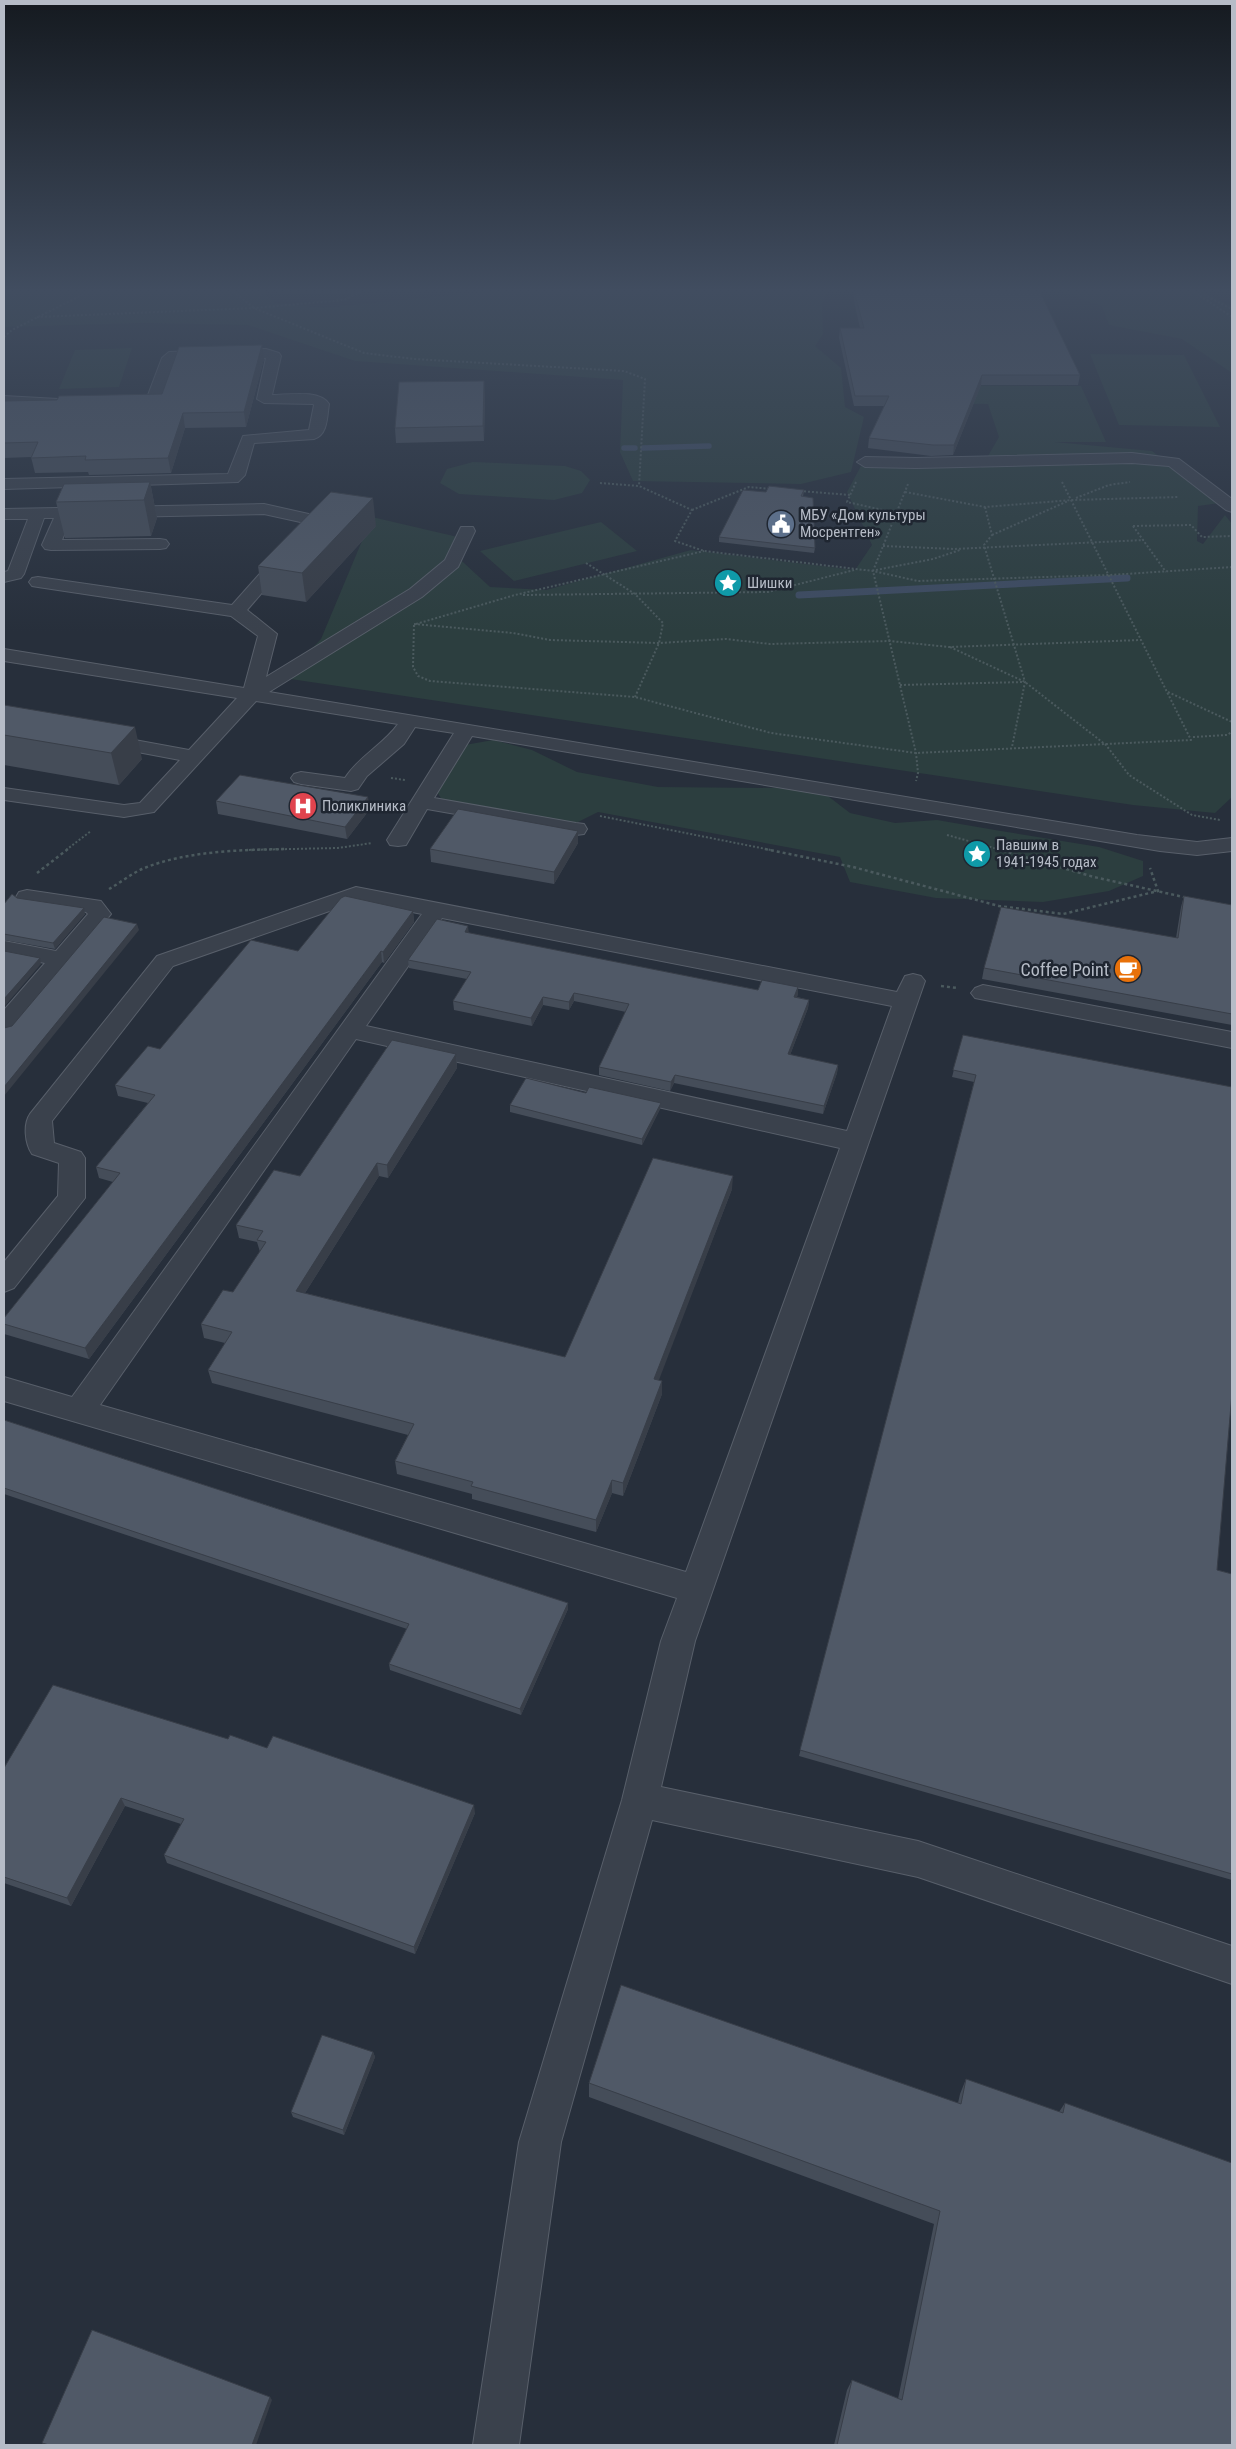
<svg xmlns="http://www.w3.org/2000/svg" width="1236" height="2449" font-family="'Roboto Condensed',sans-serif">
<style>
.green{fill:#2c3e3f}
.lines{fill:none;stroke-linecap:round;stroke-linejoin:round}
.stream-far1{stroke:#3e4c62;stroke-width:5.5}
.stream{stroke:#3e4c62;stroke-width:7}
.minor-casing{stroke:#585f6a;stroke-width:2}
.path-far1{stroke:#4b5a5e;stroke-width:2;stroke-dasharray:2 2;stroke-linecap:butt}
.path{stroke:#4b5a5e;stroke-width:2.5;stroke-dasharray:3 3;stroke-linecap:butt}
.minor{fill:#3a414c;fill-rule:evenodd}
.wall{fill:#454d59}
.shaded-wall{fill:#383e48}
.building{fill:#505967;stroke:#383e48}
.labels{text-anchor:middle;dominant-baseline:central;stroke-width:5;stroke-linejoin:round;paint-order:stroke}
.far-poi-label{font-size:15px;fill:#b6bcc7;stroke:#1f2631;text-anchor:start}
.poi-label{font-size:18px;fill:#b6bcc7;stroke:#1f2631;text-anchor:end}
</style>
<rect width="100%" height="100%" fill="#272f3b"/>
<!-- green -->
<g class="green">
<path d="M 4,289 L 260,289 L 276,303 L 324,308 L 512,289 L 828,289 L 822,304 L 823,334 L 815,346 L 841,368 L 845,407 L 864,417 L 851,472 L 801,484 L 633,481 L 620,452 L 623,380 L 355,361 L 248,325 L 143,323 L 4,327 Z"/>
<path d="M 1054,289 L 1197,289 L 1232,306 L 1232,373 L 1182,339 L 1109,325 L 1102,306 Z"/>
<path d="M 132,348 L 119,387 L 59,389 L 75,350 Z"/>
<path d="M 1090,354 L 1184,355 L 1220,427 L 1119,425 Z"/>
<path d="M 894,385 L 1081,386 L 1106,442 L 1054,442 L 1152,451 L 1220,503 L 1198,506 L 1197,541 L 1203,544 L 1225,515 L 1232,524 L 1232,797 L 1215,813 L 1133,805 L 284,678 L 321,639 L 372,517 L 462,538 L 452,552 L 490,587 L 546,590 L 691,550 L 855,570 L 872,545 L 847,492 L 861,466 L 981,468 L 999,437 L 988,404 L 899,403 Z"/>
<path d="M 473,462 L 565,466 L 581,471 L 590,480 L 582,493 L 554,500 L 459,494 L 440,483 L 447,469 Z"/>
<path d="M 601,522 L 637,551 L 514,581 L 480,551 Z"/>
<path d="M 493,740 L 532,750 L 577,772 L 658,787 L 778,788 L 824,793 L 850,813 L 895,823 L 937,820 L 995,830 L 1099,847 L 1143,861 L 1143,876 L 1109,891 L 1043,902 L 936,898 L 850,882 L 840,857 L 598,812 L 576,823 L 442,800 L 436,790 L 465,745 Z"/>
</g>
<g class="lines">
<!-- stream-far1 -->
<g class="stream-far1">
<path d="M 624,448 L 635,448"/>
<path d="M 643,448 L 709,446"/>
</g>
<!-- stream -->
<path class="stream" d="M 799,595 L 1127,578"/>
<defs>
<g id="minor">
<path d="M 266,349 L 279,353 L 281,356 L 272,395 C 288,395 319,389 329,404 C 327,416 328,435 314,439 L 254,443 L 245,475 L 238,482 L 4,489 L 4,479 L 228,474 L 243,436 L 309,430 L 314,405 L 313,404 L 264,403 L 257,399 L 266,358 L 177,359 L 159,401 C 148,406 122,413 114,402 C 121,393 137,400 148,395 L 162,358 L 169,352 Z"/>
<path d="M 4,396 L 58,399 L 65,403 L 58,407 L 4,404 Z"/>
<path d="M 1132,453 L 1179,459 L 1232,499 L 1232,512 L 1226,510 L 1169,466 L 1132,463 L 916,468 L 865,467 L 857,462 L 865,457 L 916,458 Z"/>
<path d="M 264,504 L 322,517 L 324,521 L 247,610 L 277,634 L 266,677 L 410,589 L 445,560 L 461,527 L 473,527 L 475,531 L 458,567 L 422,597 L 269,692 L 1137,835 L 1197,842 L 1232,838 L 1232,851 L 1197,855 L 1160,851 L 472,736 L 434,798 L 576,823 L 584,824 L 587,829 L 584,834 L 576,835 L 427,809 L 406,845 L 398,846 L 390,845 L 387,840 L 454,733 L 415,727 L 404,744 L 367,776 L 358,789 L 351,791 L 301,784 L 294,782 L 291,778 L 294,774 L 301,772 L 345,778 C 359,756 383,745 398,724 L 256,701 L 154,812 L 124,817 L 4,800 L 4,788 L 124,805 L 140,803 L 180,760 L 95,744 L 92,740 L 95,736 L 102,734 L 189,750 L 237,698 L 4,661 L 4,649 L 244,688 L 258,636 L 231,616 L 38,587 L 32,586 L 29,582 L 32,578 L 38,577 L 232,605 L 305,523 L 264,514 L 71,518 L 62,540 L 160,539 L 166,540 L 169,544 L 166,548 L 160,549 L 51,550 L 45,549 L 42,545 L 54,518 L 44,518 L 24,574 L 21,578 L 4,582 L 4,572 L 8,571 L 28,519 L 4,519 L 4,509 Z"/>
<path d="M 356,887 L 897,992 L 905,976 L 913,974 L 921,976 L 925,981 L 695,1641 L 661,1787 L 918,1841 L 1232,1946 L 1232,1984 L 918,1877 L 652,1820 L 561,2142 L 519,2445 L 473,2445 L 519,2142 L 622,1800 L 661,1641 L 677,1598 L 4,1401 L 4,1377 L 72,1397 L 422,914 L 358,901 L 173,966 L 52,1121 L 54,1143 L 81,1152 L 85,1158 L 85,1198 L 14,1288 L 4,1292 L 4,1262 L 58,1196 L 59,1163 L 32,1154 C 25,1144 23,1124 30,1114 L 157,956 ZM 442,918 L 892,1006 L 847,1131 L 366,1026 ZM 356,1039 L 840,1148 L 686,1572 L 100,1405 Z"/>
<path d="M 27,890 L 101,901 L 111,914 L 13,1031 L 4,1033 L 4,1010 L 45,963 L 4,955 L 4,941 L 56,951 L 88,914 L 86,912 L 19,902 L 16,897 L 19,892 Z"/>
<path d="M 983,985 L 1232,1032 L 1232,1048 L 975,998 L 971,993 L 975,988 Z"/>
</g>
</defs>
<!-- minor casing -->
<use href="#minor" class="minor-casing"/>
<!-- path-far1 -->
<g class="path-far1">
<path d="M 230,289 L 254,308 L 364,353 L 414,359 L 624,371 L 645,379 L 639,486"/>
<path d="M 1190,289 L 1232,317"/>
<path d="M 232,291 L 360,292 L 379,289"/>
<path d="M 1200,293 L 1232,309"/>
<path d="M 37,317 L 254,308 L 344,300 L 360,292"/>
<path d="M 4,337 L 12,330 L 94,289"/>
<path d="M 856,482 L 847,502 L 896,513"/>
<path d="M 1062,482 L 1141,640"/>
<path d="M 600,483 L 639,486 L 692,510 L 675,541 L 704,551 L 873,571 L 918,581 L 1110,575 L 1232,567"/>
<path d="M 908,484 L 873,571 L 916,753 L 918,773 L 916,781"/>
<path d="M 800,491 L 850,495"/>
<path d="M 905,492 L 985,507 L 1072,500 L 1179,497"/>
<path d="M 1076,498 L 1109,485 L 1130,482"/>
<path d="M 985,507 L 992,535 L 984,545 L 1025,682 L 1012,747"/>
<path d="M 692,510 L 749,487 L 772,489"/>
<path d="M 1133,526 L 1191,525 L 1202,537 L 1232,536"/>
<path d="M 1133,526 L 1166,572"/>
<path d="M 992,535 L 1068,501"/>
<path d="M 883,546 L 954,549 L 1144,540"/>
<path d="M 586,563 L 635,594 L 663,623 L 659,643 L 635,697"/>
<path d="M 876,570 L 933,559 L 960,550"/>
<path d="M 523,595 L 768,592 L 854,570"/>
<path d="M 414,624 L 513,633 L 550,640 L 659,643 L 726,639 L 770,644 L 890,641 L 949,647 L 1141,640 L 1191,740 L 916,753 L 771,733 L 635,697 L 430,681 L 418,676 L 413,667 Z"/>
<path d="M 416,624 L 515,595 L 704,551"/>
<path d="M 950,647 L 1025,682 L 1106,745 L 1129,775 L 1192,815 L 1220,820"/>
<path d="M 900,685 L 1024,682"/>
<path d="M 1168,692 L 1232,722"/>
<path d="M 1193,737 L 1227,735 L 1232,732"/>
<path d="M 391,778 L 405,780"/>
<path d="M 600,816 L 771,850"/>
<path d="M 947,835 L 1001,850"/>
<path d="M 1006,844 L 1011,850"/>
<path d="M 66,850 L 91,831"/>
<path d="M 245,850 L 338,848 L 372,843"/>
</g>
<!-- path -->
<g class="path">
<path d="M 765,849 L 853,867 L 999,906 L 1063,914 L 1158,891 L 1150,868"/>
<path d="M 997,849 L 1094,877 L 1188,898"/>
<path d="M 1010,849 L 1014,854"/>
<path d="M 37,873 L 68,849"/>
<path d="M 109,889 C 120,883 131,874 142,869 C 185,851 239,850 285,849"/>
<path d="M 941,986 L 957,988"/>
</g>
<!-- minor -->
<use href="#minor" class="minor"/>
</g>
<!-- wall -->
<g class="wall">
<path d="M 854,291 L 1080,375 L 1078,385 L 981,385 L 953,455 L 931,456 L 868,448 L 869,438 L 884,406 L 854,406 L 839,338 L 840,328 L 860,328 L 854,301 Z"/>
<path d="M 264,359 L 246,427 L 185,428 L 171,473 L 89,475 L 88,472 L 35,473 L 31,457 L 4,458 L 4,401 L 57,400 L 162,394 Z"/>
<path d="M 485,396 L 484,441 L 396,443 L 395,428 Z"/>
<path d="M 150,482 L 157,518 L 151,536 L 65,538 L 56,502 Z"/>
<path d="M 804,490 L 803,497 L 815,548 L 814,553 L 719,542 L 719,537 L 766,492 Z"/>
<path d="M 376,526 L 306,602 L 262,595 L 258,566 Z"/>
<path d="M 4,705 L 142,759 L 119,785 L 4,765 Z"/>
<path d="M 216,801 L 370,809 L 347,839 L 218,814 Z"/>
<path d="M 578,843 L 554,884 L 431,862 L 430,849 Z"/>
<path d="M 1184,896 L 1232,905 L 1232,1025 L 982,979 L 984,968 L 1176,938 L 1181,907 Z"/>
<path d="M 17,898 L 85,914 L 55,949 L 4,940 L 4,904 Z"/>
<path d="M 413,911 L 414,922 L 384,963 L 382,962 L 89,1359 L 4,1334 L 4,1318 L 113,1182 L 99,1178 L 96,1167 L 148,1103 L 118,1096 L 115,1085 L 160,1049 L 298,951 Z"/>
<path d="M 469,933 L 758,990 L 798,987 L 797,997 L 809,1000 L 808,1008 L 790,1055 L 838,1065 L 837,1073 L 823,1114 L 674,1083 L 670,1091 L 599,1075 L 599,1067 L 626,1012 L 574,1001 L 569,1010 L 543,1005 L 532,1026 L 454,1010 L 453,1001 L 467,979 L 409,968 L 408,960 Z"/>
<path d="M 963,1035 L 1217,1570 L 1232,1574 L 1232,1880 L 799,1756 L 974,1082 L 952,1077 Z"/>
<path d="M 456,1054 L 457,1068 L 388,1178 L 379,1176 L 305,1293 L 565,1357 L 732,1189 L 658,1380 L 662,1381 L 662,1394 L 623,1496 L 612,1493 L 596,1532 L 472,1499 L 472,1494 L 397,1474 L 395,1461 L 408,1435 L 212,1383 L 208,1370 L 225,1343 L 204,1338 L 201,1324 L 233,1292 L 260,1252 L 257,1242 L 239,1238 L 236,1225 Z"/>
<path d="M 586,1093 L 661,1103 L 660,1109 L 642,1145 L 510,1112 L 510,1105 Z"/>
<path d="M 4,1420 L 568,1603 L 568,1609 L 521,1715 L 390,1670 L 389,1664 L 407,1629 L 4,1494 Z"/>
<path d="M 228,1739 L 267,1748 L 475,1813 L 415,1954 L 167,1863 L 164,1855 L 181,1824 L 125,1806 L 71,1906 L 4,1883 L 4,1768 Z"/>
<path d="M 373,2052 L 375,2057 L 344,2135 L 293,2117 L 291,2112 Z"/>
<path d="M 966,2079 L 1059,2112 L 1065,2103 L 1232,2445 L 834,2445 L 847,2390 L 852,2380 L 898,2399 L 934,2224 L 589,2097 L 589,2083 L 958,2103 L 960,2094 Z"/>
</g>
<!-- shaded-wall -->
<g class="shaded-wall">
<path d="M 262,345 L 264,359 L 246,427 L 244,412 Z"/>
<path d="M 982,375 L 981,385 L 953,455 L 954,445 Z"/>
<path d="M 484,381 L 485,396 L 484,441 L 483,426 Z"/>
<path d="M 183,413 L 185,428 L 171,473 L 168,458 Z"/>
<path d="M 150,482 L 157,518 L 151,536 L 144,500 Z"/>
<path d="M 373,498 L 376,526 L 306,602 L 302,573 Z"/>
<path d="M 135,727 L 142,759 L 119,785 L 111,753 Z"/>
<path d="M 368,797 L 370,809 L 347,839 L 345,827 Z"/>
<path d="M 578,831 L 578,843 L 554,884 L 554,872 Z"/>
<path d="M 84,908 L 85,914 L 55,949 L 53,943 Z"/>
<path d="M 413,911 L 414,922 L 384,963 L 383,952 Z"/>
<path d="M 137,924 L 139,930 L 4,1096 L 4,1087 Z"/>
<path d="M 468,926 L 469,934 L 465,932 Z"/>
<path d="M 381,951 L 382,962 L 89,1359 L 85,1348 Z"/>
<path d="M 40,958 L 41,964 L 4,1007 L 4,999 Z"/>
<path d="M 798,987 L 798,995 L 793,1005 L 794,997 Z"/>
<path d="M 574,993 L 574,1001 L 569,1010 L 569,1002 Z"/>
<path d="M 543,997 L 543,1005 L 532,1026 L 531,1018 Z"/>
<path d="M 809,1000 L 808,1008 L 787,1063 L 788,1054 Z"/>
<path d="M 456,1054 L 457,1068 L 388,1178 L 387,1165 Z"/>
<path d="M 838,1065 L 837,1073 L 823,1114 L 824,1106 Z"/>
<path d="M 675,1075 L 674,1083 L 670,1091 L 671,1082 Z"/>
<path d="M 661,1103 L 660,1109 L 642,1145 L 642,1139 Z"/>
<path d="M 377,1163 L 379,1176 L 298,1304 L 296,1291 Z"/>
<path d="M 733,1176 L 732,1189 L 654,1393 L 654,1379 Z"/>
<path d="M 662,1381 L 662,1394 L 623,1496 L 623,1483 Z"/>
<path d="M 612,1480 L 612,1493 L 596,1532 L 596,1520 Z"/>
<path d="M 568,1603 L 568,1609 L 521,1715 L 520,1709 Z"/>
<path d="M 121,1798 L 125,1806 L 71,1906 L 67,1898 Z"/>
<path d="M 474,1805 L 475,1813 L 415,1954 L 414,1947 Z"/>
<path d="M 373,2052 L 375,2057 L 344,2135 L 343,2130 Z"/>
<path d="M 270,2397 L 272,2400 L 256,2445 L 252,2445 Z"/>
</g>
<!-- building -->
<g class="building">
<path d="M 854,291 L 1040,292 L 1080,375 L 982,375 L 954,445 L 933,445 L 869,438 L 889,396 L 855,396 L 840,328 L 864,328 Z"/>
<path d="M 262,345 L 244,412 L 183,413 L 168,458 L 85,460 L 86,456 L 31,458 L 38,442 L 4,443 L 4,401 L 57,400 L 59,396 L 162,394 L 179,347 Z"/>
<path d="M 484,381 L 483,426 L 395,428 L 399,382 Z"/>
<path d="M 150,482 L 144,500 L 56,502 L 64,484 Z"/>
<path d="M 769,486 L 804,490 L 801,496 L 813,498 L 815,548 L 719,537 L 743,490 L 766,492 Z"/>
<path d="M 331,492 L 373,498 L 302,573 L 258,566 Z"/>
<path d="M 4,705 L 135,727 L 111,753 L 4,735 Z"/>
<path d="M 240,775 L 368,797 L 345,827 L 216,801 Z"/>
<path d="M 458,809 L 578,831 L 554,872 L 430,849 Z"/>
<path d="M 12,894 L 17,898 L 84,908 L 53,943 L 4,934 L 4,904 Z"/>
<path d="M 345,896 L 413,911 L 383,952 L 381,951 L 85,1348 L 4,1324 L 4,1318 L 120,1173 L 96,1167 L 155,1095 L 115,1085 L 148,1046 L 160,1049 L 251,940 L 298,951 L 341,898 Z"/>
<path d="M 1184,896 L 1232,905 L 1232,1014 L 984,968 L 1001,907 L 1178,938 Z"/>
<path d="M 104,917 L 137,924 L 4,1087 L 4,1028 L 12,1026 Z"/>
<path d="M 437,919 L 468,926 L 465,932 L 758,990 L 762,980 L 798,987 L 794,997 L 809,1000 L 788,1054 L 838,1065 L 824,1106 L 675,1075 L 671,1082 L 599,1067 L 629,1004 L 574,993 L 569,1002 L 543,997 L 531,1018 L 453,1001 L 471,972 L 408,960 Z"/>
<path d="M 4,951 L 40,958 L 4,999 Z"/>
<path d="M 963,1035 L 1232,1087 L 1232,1393 L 1217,1570 L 1232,1574 L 1232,1874 L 800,1750 L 976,1075 L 953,1070 Z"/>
<path d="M 392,1040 L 456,1054 L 387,1165 L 377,1163 L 296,1291 L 565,1357 L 653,1158 L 733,1176 L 654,1379 L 662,1381 L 623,1483 L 612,1480 L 596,1520 L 471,1486 L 473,1482 L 395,1461 L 414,1424 L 208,1370 L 232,1332 L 201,1324 L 223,1290 L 233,1292 L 266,1242 L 257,1240 L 263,1231 L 236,1225 L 274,1170 L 300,1176 Z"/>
<path d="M 526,1078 L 586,1093 L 589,1087 L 661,1103 L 642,1139 L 510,1105 Z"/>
<path d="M 4,1420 L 568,1603 L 520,1709 L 389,1664 L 409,1624 L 4,1488 Z"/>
<path d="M 53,1685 L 228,1739 L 230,1735 L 267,1748 L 273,1736 L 474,1805 L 414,1947 L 164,1855 L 184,1819 L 121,1798 L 67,1898 L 4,1877 L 4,1768 Z"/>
<path d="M 621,1985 L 961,2104 L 966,2079 L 1063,2113 L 1065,2103 L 1232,2163 L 1232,2445 L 837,2445 L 852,2380 L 902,2400 L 940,2211 L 589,2083 Z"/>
<path d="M 322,2035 L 373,2052 L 343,2130 L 291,2112 Z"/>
<path d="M 92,2330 L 270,2397 L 252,2445 L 49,2445 L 42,2443 Z"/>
</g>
<!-- sky -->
<linearGradient id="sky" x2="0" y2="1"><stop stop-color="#151a20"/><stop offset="0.46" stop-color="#414d60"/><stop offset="1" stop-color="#414d60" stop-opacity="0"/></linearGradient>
<rect width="1236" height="632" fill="url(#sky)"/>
<!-- icons -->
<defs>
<symbol id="civic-disc" viewBox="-11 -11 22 22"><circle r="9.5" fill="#5c6f8a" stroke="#1f2631"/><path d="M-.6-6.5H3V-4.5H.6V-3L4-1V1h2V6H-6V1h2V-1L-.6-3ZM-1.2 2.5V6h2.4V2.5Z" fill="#fff"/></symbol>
<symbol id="sight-disc" viewBox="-11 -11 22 22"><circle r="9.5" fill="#0f9aa8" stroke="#1f2631"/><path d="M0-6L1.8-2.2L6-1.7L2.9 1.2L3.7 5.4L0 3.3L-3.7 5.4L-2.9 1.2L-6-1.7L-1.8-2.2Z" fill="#fff"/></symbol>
<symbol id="hospital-disc" viewBox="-11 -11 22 22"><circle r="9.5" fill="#e0444e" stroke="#1f2631"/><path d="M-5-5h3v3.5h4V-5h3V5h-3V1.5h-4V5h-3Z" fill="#fff"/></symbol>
<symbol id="cafe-disc" viewBox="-11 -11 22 22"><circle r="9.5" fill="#e8710a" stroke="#1f2631"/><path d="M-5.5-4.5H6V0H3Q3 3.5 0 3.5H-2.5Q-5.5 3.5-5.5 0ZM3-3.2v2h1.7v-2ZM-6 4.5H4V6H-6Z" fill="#fff"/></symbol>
</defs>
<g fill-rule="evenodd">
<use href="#civic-disc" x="765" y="508" width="32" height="32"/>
<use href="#sight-disc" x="712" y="567" width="32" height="32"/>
<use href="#hospital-disc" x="287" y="790" width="32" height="32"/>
<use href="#sight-disc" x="961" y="838" width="32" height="32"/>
<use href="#cafe-disc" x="1112" y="953" width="32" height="32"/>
</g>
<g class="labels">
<!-- far-poi labels -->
<g class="far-poi-label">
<text x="800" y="515">МБУ «Дом культуры<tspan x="800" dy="17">Мосрентген»</tspan></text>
<text x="747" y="583">Шишки</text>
<text x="322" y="806">Поликлиника</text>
<text x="996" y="845">Павшим в<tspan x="996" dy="17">1941-1945 годах</tspan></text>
</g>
<!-- poi labels -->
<g class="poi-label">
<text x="1109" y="969">Coffee Point</text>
</g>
</g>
<!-- border -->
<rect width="1236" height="2449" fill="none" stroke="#b6bcc7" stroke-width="10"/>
</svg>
